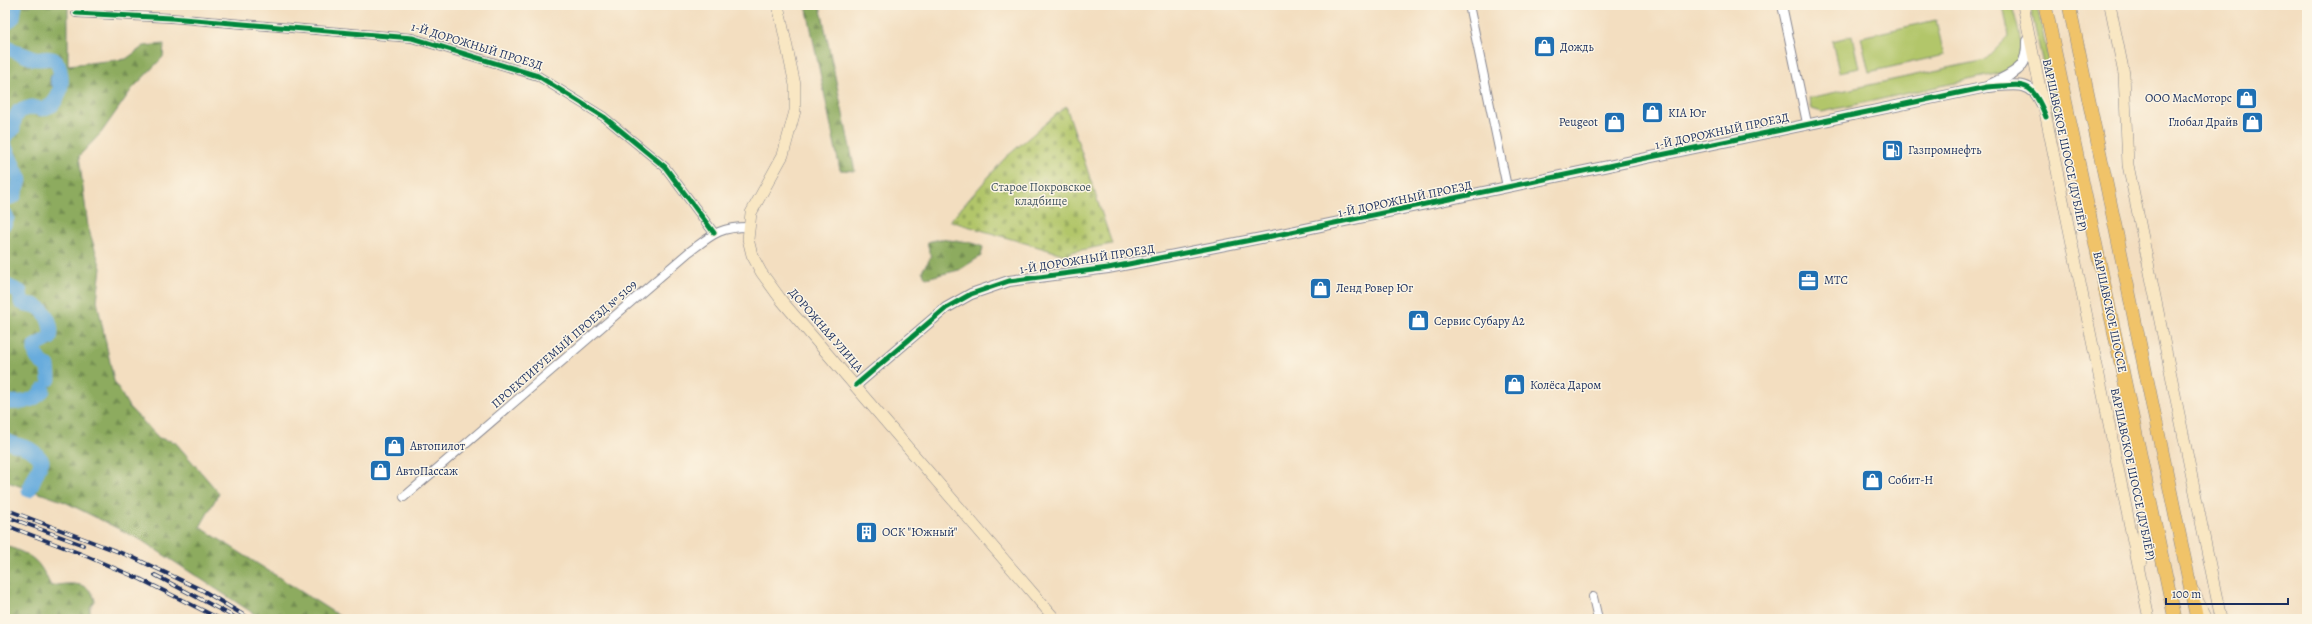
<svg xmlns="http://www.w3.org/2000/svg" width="2312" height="624" font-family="Alegreya,serif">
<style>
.grass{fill:#b2c66a;stroke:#667a64}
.forest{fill:url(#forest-firs);stroke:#546d5e}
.cemetery{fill:url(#cemetery-stones);stroke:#667a64}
.water{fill:url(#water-ripples);stroke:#416e9e}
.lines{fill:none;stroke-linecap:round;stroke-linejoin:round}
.river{stroke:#67acdd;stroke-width:15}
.minor-casing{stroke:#87868f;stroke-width:10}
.tertiary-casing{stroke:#87868f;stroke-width:12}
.secondary-casing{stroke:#87868f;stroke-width:12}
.primary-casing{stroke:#87868f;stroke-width:14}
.minor{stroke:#fff;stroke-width:8}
.tertiary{stroke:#fff;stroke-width:10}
.secondary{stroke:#f9e7c3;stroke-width:11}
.primary{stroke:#f0c369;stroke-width:13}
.rail-casing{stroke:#1b2f5e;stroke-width:4}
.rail{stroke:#fcf5e5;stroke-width:2.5;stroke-dasharray:8;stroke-linecap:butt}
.cycleway-casing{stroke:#fcf5e5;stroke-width:8}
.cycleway{stroke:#00873e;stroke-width:5}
.labels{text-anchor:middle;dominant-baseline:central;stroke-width:3;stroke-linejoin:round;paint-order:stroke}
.street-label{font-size:12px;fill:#1b2f5e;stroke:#fcf5e5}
.poi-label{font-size:12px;fill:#1b2f5e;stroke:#fcf5e5;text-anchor:start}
.park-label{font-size:12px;fill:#415561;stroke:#fcf5e5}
</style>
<defs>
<pattern id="forest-firs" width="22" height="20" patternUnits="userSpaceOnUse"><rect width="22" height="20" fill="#8dab5e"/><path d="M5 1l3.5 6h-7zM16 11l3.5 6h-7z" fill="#728c51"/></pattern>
<pattern id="cemetery-stones" width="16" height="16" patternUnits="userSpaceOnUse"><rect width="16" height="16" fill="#b2c66a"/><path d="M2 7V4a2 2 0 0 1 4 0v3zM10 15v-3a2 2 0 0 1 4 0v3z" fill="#98aa5e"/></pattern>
<pattern id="water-ripples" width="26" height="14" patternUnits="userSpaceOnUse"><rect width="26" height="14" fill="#67acdd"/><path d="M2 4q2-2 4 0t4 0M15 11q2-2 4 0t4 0" fill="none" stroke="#548cb6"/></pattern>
</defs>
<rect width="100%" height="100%" fill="#fcf5e5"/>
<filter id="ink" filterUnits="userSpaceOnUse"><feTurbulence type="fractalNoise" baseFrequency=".025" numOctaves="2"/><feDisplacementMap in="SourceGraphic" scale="8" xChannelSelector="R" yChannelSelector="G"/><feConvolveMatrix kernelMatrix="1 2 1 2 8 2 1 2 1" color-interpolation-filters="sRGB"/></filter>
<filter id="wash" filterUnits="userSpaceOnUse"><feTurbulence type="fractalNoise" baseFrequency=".012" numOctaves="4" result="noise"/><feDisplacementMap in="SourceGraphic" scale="16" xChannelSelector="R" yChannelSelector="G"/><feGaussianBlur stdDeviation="0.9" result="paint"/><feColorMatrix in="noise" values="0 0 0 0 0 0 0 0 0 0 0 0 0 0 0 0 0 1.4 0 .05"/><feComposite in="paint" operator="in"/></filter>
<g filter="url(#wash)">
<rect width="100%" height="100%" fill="#f3dec0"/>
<!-- grass -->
<g class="grass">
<path d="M 2003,5 L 2012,5 C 2017,28 2032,60 2005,72 L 1822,112 L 1812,109 L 1809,98 L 1985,60 L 2009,36 Z"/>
<path d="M 2030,5 L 2037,5 L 2060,114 L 2054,115 Z"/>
<path d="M 1936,20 L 1944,55 L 1869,72 L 1861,37 Z"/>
<path d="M 1852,36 L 1859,68 L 1839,72 L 1832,41 Z"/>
</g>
<!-- forest -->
<g class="forest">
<path d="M 5,5 L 68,5 L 68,65 L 126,59 L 144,46 L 164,44 L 163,57 L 132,89 L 101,133 L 79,156 L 88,227 L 101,268 L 97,301 L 114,381 L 129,407 L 159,438 L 175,442 L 219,493 L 200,527 L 344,619 L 262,619 L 141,540 L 65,502 L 5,481 Z"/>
<path d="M 806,5 L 820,5 L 855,171 L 840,170 Z"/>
<path d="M 941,239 C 957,242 966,239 983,247 L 981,256 L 959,270 L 926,278 L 922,271 L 931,257 L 927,242 Z"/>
<path d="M 5,545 C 34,557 37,557 51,586 C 68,583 91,580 95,601 L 90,608 L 90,616 L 108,615 L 110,619 L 5,619 Z"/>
</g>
<!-- cemetery -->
<path class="cemetery" d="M 1066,106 L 1112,244 L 1071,252 L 1069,256 L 950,221 L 1005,158 Z"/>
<!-- water -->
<circle class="water" cx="59" cy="80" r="9"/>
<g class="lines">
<!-- river -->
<g class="river">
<path d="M 5,24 L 13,17 L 15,5"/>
<path d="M 5,45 C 11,51 25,55 32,58 C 44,63 57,48 61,76 C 62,86 59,97 52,105 L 42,109 L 32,107 L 19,111 L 14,120 L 13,129 L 5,136"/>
<path d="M 5,147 L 20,180 L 14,196 L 5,199"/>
<path d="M 5,214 L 7,218 L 5,223"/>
<path d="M 5,285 L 20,292 L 21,302 C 25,305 31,304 36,306 C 47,311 53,327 50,338 L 35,346 C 34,356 39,362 48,366 L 49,379"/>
<path d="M 5,402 C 19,403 34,403 43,390"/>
<path d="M 5,440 C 19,449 30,443 42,461 L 29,490"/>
</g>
</g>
</g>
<g filter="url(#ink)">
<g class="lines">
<defs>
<g id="minor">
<path d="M 1469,5 L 1507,187"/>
<path d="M 1782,5 L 1807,123"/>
<path d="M 76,13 L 171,18 L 412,38 L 538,76 L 604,117 L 665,167 L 714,233"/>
<path d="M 404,497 L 689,252 C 712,235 719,227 748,227"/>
<path d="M 1593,597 L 1598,619"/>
</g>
<g id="tertiary">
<path d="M 1990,85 C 2014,72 2028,71 2027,41"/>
<path d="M 856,385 L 946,308 L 971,294 L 1009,281 L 1108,268 L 1277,235 L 1987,87 C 2009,86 2031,78 2041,103"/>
</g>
<g id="secondary">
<path d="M 778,5 L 795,85 L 795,111 L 783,155 L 751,213 L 748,239 L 752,255 L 761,272 L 782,301 L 1055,619"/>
<path d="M 2023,5 L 2149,619"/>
<path d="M 2110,5 L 2124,74 L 2128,165 L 2221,619"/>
<path d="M 2142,561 L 2144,487"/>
<path d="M 2194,593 L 2207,619"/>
</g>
<g id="primary">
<path d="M 2045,5 L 2175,619"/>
<path d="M 2069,5 L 2197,619"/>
</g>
</defs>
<!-- minor casing -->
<use href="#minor" class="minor-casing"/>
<!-- tertiary casing -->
<use href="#tertiary" class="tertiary-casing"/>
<!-- secondary casing -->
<use href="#secondary" class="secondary-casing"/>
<!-- primary casing -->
<use href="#primary" class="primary-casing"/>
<!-- minor -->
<use href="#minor" class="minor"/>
<!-- tertiary -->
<use href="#tertiary" class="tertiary"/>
<!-- secondary -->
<use href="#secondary" class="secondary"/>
<!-- primary -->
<use href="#primary" class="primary"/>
<defs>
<g id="rail">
<path d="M 5,509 L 132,557 L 202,590 L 250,619"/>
<path d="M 5,516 L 83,545"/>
<path d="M 5,525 L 79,553 L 140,579 L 220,619"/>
<path d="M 155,575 L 238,619"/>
</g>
</defs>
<!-- rail casing -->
<use href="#rail" class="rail-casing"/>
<!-- rail -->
<use href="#rail" class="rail"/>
<defs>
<g id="cycleway">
<path d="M 76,13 L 171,18 L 412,38 L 538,76 L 604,117 L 665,167 L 714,233"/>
<path d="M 856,385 L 946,308 L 971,294 L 1009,281 L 1108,268 L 1277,235 L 1987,87 C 2025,85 2031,78 2046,117"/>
</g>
</defs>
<!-- cycleway casing -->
<use href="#cycleway" class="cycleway-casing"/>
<!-- cycleway -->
<use href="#cycleway" class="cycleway"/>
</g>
</g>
<!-- icons -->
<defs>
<symbol id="shop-square" viewBox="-11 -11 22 22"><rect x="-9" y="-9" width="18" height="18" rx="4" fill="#1f6fb2" stroke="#fcf5e5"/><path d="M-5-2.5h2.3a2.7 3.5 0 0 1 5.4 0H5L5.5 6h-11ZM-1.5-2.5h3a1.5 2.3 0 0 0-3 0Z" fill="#fff"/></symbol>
<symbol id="fuel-square" viewBox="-11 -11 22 22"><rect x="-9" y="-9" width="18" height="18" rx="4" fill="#1f6fb2" stroke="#fcf5e5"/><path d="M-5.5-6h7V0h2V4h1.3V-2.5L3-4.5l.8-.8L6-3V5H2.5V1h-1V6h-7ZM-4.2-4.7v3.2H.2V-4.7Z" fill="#fff"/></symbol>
<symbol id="office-square" viewBox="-11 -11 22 22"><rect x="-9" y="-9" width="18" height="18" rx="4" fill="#1f6fb2" stroke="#fcf5e5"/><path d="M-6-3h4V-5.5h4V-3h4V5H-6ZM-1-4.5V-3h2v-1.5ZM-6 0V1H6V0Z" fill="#fff"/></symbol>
<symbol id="building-square" viewBox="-11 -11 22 22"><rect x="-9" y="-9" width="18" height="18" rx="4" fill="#1f6fb2" stroke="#fcf5e5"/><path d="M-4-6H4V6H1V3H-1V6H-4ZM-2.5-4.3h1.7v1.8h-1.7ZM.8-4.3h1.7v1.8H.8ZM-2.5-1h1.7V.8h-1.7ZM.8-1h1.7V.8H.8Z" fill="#fff"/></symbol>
</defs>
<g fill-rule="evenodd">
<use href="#shop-square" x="1532" y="34" width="25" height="25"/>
<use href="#shop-square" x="2234" y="86" width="25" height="25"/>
<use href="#shop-square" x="1640" y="100" width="25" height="25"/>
<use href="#shop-square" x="1602" y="110" width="25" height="25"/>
<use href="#shop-square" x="2240" y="110" width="25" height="25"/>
<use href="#fuel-square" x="1880" y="138" width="25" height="25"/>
<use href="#office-square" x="1796" y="268" width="25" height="25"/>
<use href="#shop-square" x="1308" y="276" width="25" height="25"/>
<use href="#shop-square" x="1406" y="308" width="25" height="25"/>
<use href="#shop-square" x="1502" y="372" width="25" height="25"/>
<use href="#shop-square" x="382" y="434" width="25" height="25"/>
<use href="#shop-square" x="368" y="458" width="25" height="25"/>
<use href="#shop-square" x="1860" y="468" width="25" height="25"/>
<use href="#building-square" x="854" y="520" width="25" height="25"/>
</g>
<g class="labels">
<!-- street labels -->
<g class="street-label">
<text transform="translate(477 46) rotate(17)">1-Й ДОРОЖНЫЙ ПРОЕЗД</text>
<text transform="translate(1722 131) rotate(-12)">1-Й ДОРОЖНЫЙ ПРОЕЗД</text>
<text transform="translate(2065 145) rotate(78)">ВАРШАВСКОЕ ШОССЕ (ДУБЛЁР)</text>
<text transform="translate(1405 199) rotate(-12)">1-Й ДОРОЖНЫЙ ПРОЕЗД</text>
<text transform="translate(1087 259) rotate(-9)">1-Й ДОРОЖНЫЙ ПРОЕЗД</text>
<text transform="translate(2110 312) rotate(78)">ВАРШАВСКОЕ ШОССЕ</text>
<text transform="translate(826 330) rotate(49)">ДОРОЖНАЯ УЛИЦА</text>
<text transform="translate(564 344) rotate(-41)">ПРОЕКТИРУЕМЫЙ ПРОЕЗД № 5109</text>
<text transform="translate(2133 474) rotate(78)">ВАРШАВСКОЕ ШОССЕ (ДУБЛЁР)</text>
</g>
<!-- poi labels -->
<g class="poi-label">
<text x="1560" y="47">Дождь</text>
<text x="2232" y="98" text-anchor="end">ООО МасМоторс</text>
<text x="1668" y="113">KIA Юг</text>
<text x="1598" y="122" text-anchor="end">Peugeot</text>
<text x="2238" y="122" text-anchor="end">Глобал Драйв</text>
<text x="1908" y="150">Газпромнефть</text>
<text x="1824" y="280">МТС</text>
<text x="1336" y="288">Ленд Ровер Юг</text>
<text x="1434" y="321">Сервис Субару А2</text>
<text x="1530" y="385">Колёса Даром</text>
<text x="410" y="446">Автопилот</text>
<text x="396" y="471">АвтоПассаж</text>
<text x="1888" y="480">Собит-Н</text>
<text x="882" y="532">ОСК "Южный"</text>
</g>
<!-- park labels -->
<g class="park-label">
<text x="1041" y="187">Старое Покровское<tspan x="1041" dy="14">кладбище</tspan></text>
</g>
</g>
<!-- margin -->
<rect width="2312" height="624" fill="none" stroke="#fcf5e5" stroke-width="20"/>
<!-- scale -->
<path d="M2166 598v6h122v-6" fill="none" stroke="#1b2f5e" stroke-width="2"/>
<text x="2172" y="598" font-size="12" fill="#1b2f5e" stroke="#fcf5e5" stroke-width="3" paint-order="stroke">100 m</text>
</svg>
